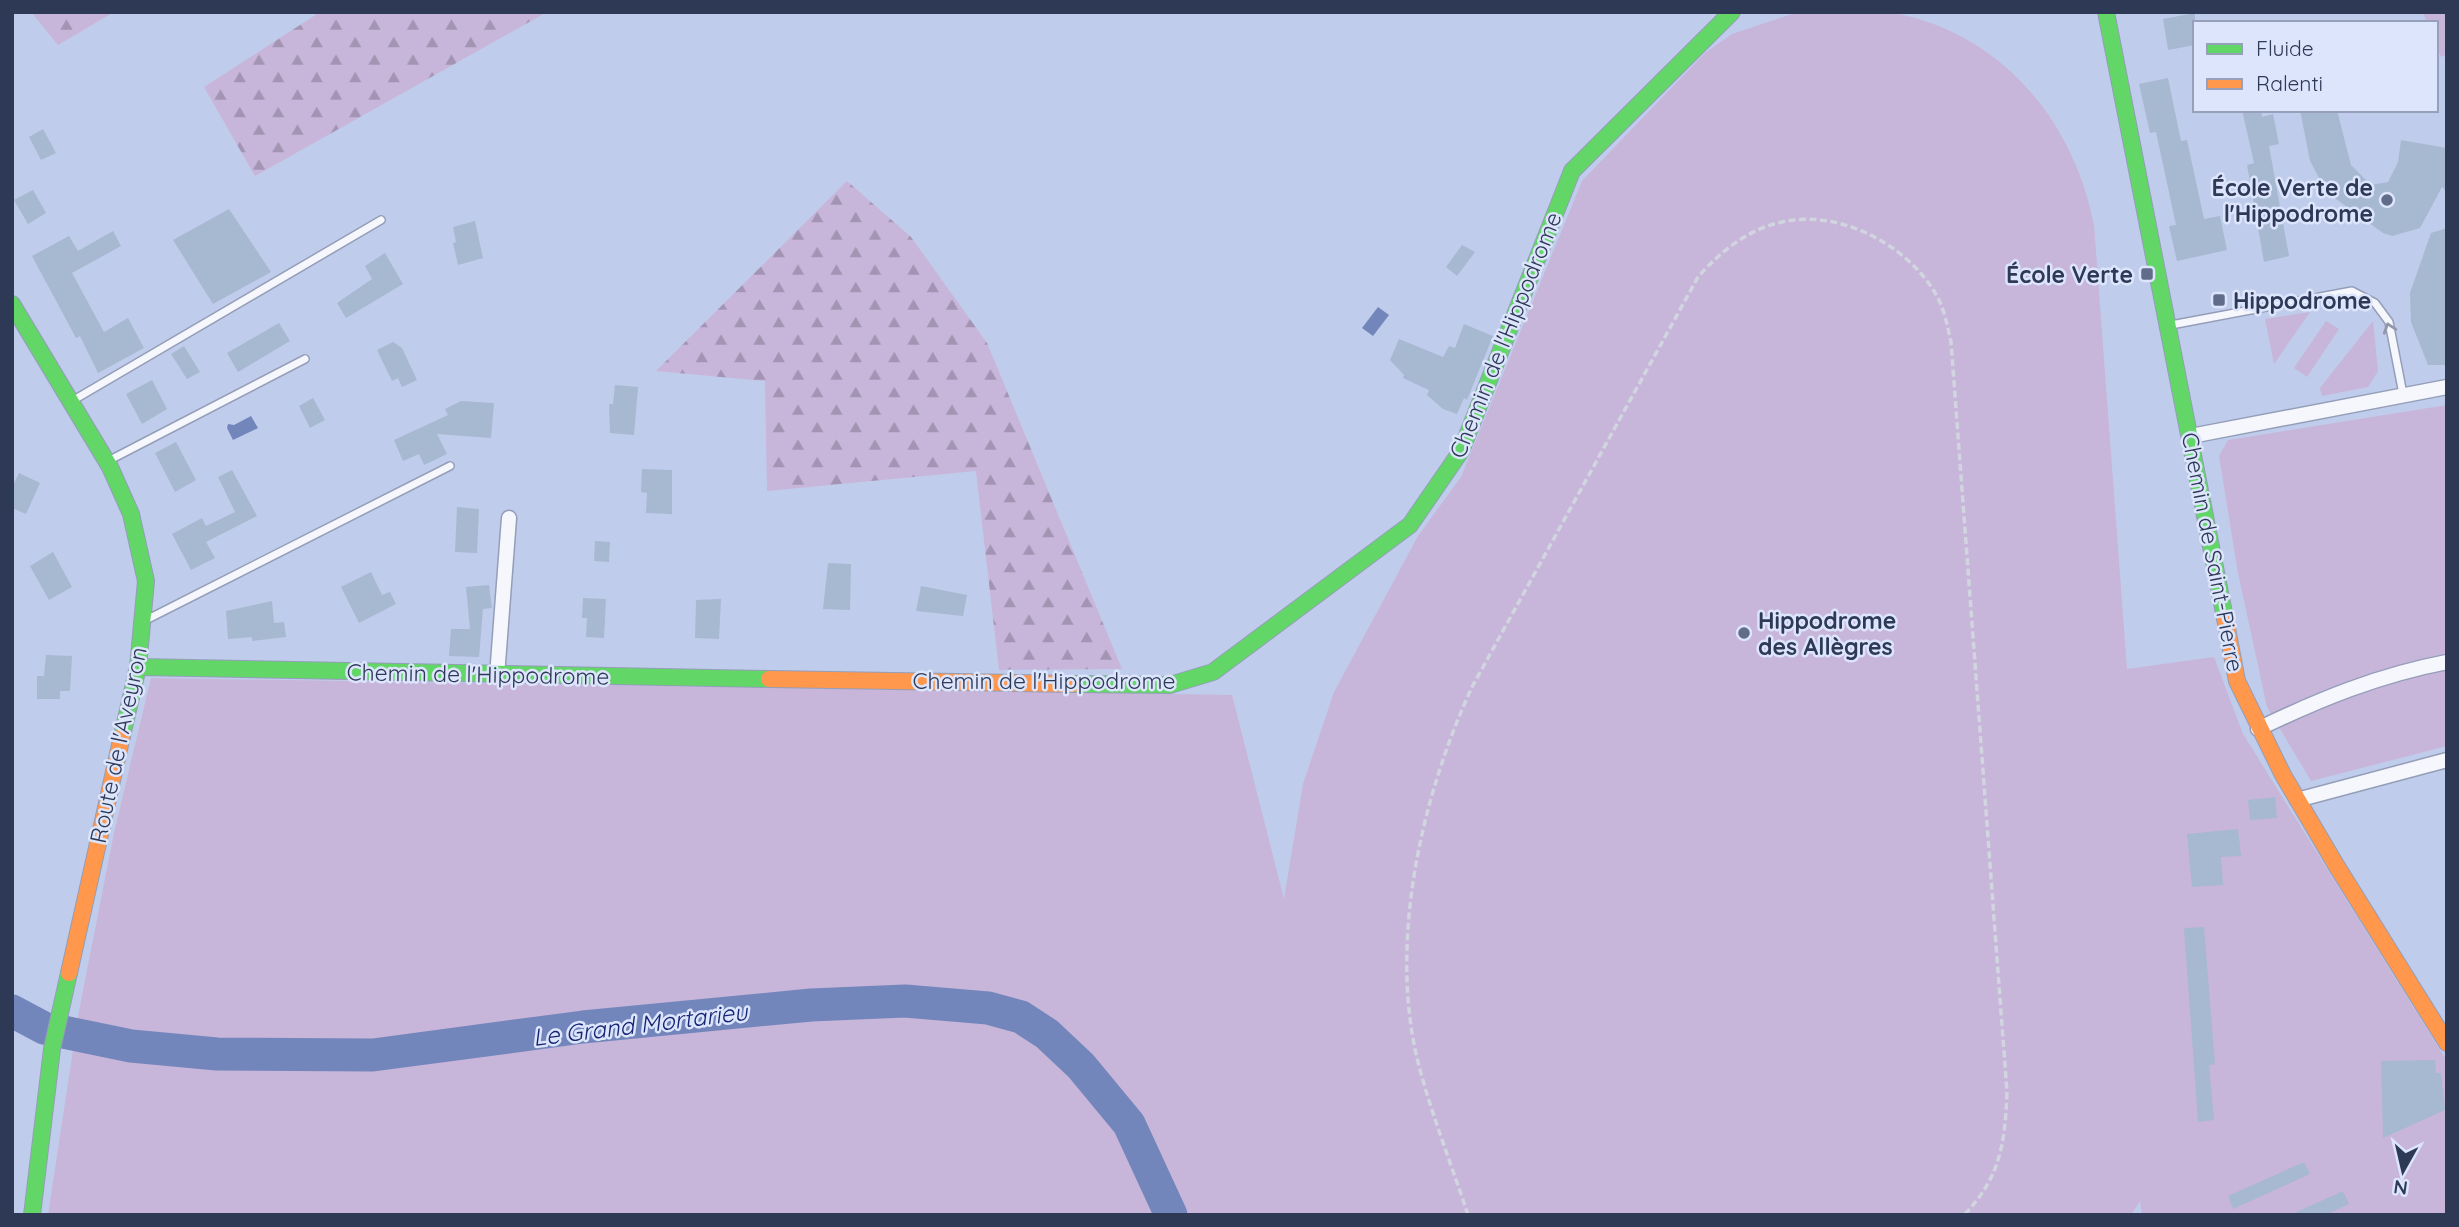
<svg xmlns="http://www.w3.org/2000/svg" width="2459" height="1227" font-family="Quicksand,sans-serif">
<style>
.grass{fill:#c8b5da}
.forest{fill:url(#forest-firs)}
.water{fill:#7386bb}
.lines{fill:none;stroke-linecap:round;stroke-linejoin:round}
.river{stroke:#7386bb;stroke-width:33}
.building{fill:#a7b8d1}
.lane-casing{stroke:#949eb8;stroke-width:10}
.street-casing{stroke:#949eb8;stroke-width:17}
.fast-casing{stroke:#949eb8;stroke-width:18}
.slow-casing{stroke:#949eb8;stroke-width:18}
.path{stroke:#d1d5e0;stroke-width:3.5;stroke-dasharray:7 3.5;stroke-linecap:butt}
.lane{stroke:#f6f7fc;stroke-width:7}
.street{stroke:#f6f7fc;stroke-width:14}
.fast{stroke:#63d668;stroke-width:16}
.slow{stroke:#ff974d;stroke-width:16}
.oneway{stroke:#9298a9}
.poi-dot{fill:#616c8a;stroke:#dce5fc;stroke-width:2.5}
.labels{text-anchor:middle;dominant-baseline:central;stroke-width:5;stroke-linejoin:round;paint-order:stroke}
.poi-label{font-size:23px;font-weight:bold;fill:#2e3956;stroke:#dce5fc;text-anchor:end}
.street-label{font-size:23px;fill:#2e3956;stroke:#dce5fc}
.water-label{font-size:24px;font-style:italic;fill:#162572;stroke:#dce5fc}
</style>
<defs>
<pattern id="forest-firs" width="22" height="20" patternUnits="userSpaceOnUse" patternTransform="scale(1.75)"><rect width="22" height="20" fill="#c8b5da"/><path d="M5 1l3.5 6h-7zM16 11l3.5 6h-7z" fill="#a394b4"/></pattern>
</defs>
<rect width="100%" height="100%" fill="#c0cceb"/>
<!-- grass -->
<g class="grass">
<path d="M 1798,12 C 1828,12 1864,7 1894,13 C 2002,34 2073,120 2094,225 L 2127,669 L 2214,657 L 2243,734 L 2447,1061 L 2447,1215 L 2142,1215 L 2140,1201 L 2131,1215 L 48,1215 L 79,1011 L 114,833 L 151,678 L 1232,695 L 1284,899 L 1303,784 L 1334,692 L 1418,536 L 1461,477 L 1582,181 L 1705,53 L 1732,34 Z"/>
<path d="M 2423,12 L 2447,12 L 2447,54 L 2441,57 L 2436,45 L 2436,23 L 2427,23 Z"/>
<path d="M 2310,312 L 2274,364 L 2265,319 Z"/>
<path d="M 2326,321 L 2339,329 L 2307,377 L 2294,368 Z"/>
<path d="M 2373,321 L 2378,371 L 2368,387 L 2322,396 L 2320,388 Z"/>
<path d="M 2447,405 L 2447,746 L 2311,781 L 2267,707 L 2238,573 L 2219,456 L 2228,440 Z"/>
</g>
<!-- forest -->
<g class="forest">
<path d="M 31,12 L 114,12 L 58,45 Z"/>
<path d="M 320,12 L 547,12 L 255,176 L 204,87 Z"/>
<path d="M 847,181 L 911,237 L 987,343 L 1122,669 L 999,670 L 976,471 L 767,491 L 765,381 L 656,371 Z"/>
</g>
<!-- water -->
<g class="water">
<path d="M 1378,307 L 1389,315 L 1373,336 L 1362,328 Z"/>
<path d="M 251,416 L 258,428 L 233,440 L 227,428 L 228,424 L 234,425 Z"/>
</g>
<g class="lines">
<!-- river -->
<path class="river" d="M 12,1011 L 44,1028 L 131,1046 L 217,1054 L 373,1055 L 583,1027 L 811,1005 L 905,1001 L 988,1008 L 1021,1017 L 1047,1034 L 1081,1066 L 1129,1124 L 1171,1215"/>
</g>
<!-- building -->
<g class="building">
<path d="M 2195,13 L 2195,45 L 2168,50 L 2163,19 Z"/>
<path d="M 2168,78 L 2181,141 L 2187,140 L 2204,219 L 2220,216 L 2227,250 L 2177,261 L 2169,226 L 2176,225 L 2156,132 L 2150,133 L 2139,84 Z"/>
<path d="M 2242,110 L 2261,110 L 2262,117 L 2273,114 L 2279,144 L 2269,146 L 2289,256 L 2264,262 L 2247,165 L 2254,163 Z"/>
<path d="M 2300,110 L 2337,110 L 2351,165 L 2371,185 L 2388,182 L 2398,162 L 2401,140 L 2447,148 L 2447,192 L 2442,187 L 2420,228 L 2392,236 L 2383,233 L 2336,199 L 2324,187 L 2310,161 Z"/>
<path d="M 43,129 L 56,153 L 41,160 L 29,137 Z"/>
<path d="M 33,190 L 46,213 L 28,224 L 14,200 Z"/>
<path d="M 229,209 L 271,272 L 213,304 L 173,240 Z"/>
<path d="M 475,221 L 483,258 L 458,265 L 453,243 L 456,242 L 453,227 Z"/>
<path d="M 2447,228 L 2447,365 L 2428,365 L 2411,322 L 2410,293 L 2431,233 Z"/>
<path d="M 113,231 L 121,246 L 72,273 L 104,332 L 128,318 L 144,348 L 98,373 L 80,336 L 76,338 L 32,256 L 69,236 L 78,251 Z"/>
<path d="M 1462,245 L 1475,252 L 1457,276 L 1446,267 Z"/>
<path d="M 385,253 L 403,284 L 346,318 L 337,303 L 372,279 L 365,266 Z"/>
<path d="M 279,323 L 290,341 L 238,372 L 227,353 Z"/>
<path d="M 1464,324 L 1493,336 L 1467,400 L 1464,398 L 1457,414 L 1443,409 L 1427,395 L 1429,390 L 1403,378 L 1404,375 L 1390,360 L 1399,339 L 1443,357 L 1449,346 L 1455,348 Z"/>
<path d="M 393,342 L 402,348 L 417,380 L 402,387 L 398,378 L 392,381 L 377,350 Z"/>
<path d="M 184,346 L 200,372 L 187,379 L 171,354 Z"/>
<path d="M 152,380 L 167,409 L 142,424 L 126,394 Z"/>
<path d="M 615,385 L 638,387 L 634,435 L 610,433 L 609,404 L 613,404 Z"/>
<path d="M 313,398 L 325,420 L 310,428 L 299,406 Z"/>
<path d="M 461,401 L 494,403 L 491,438 L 437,434 L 447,454 L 424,465 L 419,454 L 403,461 L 394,440 L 448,415 L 445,409 Z"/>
<path d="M 176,442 L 196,480 L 175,492 L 155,453 Z"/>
<path d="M 642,469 L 672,470 L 672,514 L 646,513 L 647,493 L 641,492 Z"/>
<path d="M 232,470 L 257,516 L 206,542 L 215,558 L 191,570 L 172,534 L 202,518 L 206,526 L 235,512 L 218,477 Z"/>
<path d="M 19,473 L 40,483 L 26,514 L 12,508 L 12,487 Z"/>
<path d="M 457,507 L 479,509 L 477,553 L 455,552 Z"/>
<path d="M 595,541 L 610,542 L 609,562 L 594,561 Z"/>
<path d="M 53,552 L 72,587 L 49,600 L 30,566 Z"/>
<path d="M 828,563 L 851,564 L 850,610 L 823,609 Z"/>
<path d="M 371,572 L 382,595 L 390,592 L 396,604 L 359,623 L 341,587 Z"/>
<path d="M 489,585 L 492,608 L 483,609 L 479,657 L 449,656 L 451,629 L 470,629 L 466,587 Z"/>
<path d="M 921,586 L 967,595 L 963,616 L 916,611 Z"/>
<path d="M 583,598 L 606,599 L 604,638 L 586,637 L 587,618 L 582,618 Z"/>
<path d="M 721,599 L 719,639 L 695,638 L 696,600 Z"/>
<path d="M 272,601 L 274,623 L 284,622 L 286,637 L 252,641 L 252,637 L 228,639 L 226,611 Z"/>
<path d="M 46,655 L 72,656 L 70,691 L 60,691 L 60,699 L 37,699 L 37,676 L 44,676 Z"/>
<path d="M 2275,797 L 2277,818 L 2250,820 L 2248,800 Z"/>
<path d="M 2238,829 L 2241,856 L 2221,857 L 2223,885 L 2192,887 L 2187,834 Z"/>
<path d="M 2204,927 L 2215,1064 L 2209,1065 L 2214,1120 L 2198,1122 L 2184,928 Z"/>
<path d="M 2435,1060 L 2436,1073 L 2441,1073 L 2445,1110 L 2383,1138 L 2381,1061 Z"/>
<path d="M 2304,1162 L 2310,1174 L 2233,1209 L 2228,1196 Z"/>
<path d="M 2343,1191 L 2349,1204 L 2325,1215 L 2290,1215 Z"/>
</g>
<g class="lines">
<defs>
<g id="lane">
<path d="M 2171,325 L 2352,291 L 2375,303 L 2389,322 L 2403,394"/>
<path d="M 72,401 L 381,220"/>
<path d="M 108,461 L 305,359"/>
<path d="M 146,620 L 450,466"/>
</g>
<g id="street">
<path d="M 2191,436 L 2447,387"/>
<path d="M 497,676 L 509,518"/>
<path d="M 2258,729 C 2320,699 2379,675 2447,662"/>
<path d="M 2297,800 L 2447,760"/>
</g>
<g id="fast">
<path d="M 2106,12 L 2225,618"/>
<path d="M 12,304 L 110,467 L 131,514 L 146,581 L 138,667 L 122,736"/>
<path d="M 138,667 L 769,679"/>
<path d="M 1073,684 L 1170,685 L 1213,672 L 1410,525 L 1461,451 L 1572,171 L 1732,12"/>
<path d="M 32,1215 L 52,1049 L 69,973"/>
</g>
<g id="slow">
<path d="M 2225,618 L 2237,681 L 2283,775 L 2336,865 L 2447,1043"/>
<path d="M 769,679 L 1073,684"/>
<path d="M 69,973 L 122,736"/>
</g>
</defs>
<!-- lane casing -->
<use href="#lane" class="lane-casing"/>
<!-- street casing -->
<use href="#street" class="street-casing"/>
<!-- fast casing -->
<use href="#fast" class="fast-casing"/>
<!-- slow casing -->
<use href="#slow" class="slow-casing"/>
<!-- path -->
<path class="path" d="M 1468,1215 C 1451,1163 1430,1111 1417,1058 C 1389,939 1422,795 1472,687 L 1698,277 C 1720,252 1748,229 1782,222 C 1838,209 1904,243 1934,291 C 1944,307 1947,324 1951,342 L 2007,1092 C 2005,1142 2001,1177 1964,1215"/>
<!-- lane -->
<use href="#lane" class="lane"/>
<!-- street -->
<use href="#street" class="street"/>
<!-- fast -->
<use href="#fast" class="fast"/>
<!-- slow -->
<use href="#slow" class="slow"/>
</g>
<!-- one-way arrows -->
<defs><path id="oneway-chevron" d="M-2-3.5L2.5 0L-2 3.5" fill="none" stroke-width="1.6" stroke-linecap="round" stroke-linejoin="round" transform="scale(1.75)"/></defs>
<use class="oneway" href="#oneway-chevron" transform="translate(2389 328) rotate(-108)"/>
<!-- markers -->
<g class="poi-dot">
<circle cx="2387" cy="200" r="7"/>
<rect x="2140" y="267" width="14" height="14" rx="3.5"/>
<rect x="2212" y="293" width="14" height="14" rx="3.5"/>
<circle cx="1744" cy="633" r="7"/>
</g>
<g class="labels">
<!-- poi labels -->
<g class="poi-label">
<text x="2373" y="187">École Verte de<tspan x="2373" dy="26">l'Hippodrome</tspan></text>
<text x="2133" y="274">École Verte</text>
<text x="2233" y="300" text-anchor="start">Hippodrome</text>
<text x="1758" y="620" text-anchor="start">Hippodrome<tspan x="1758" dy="26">des Allègres</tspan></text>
</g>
<!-- street labels -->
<g class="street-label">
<text transform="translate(1505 335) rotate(-68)">Chemin de l'Hippodrome</text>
<text transform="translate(2213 552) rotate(79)">Chemin de Saint-Pierre</text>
<text transform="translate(478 674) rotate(1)">Chemin de l'Hippodrome</text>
<text x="1044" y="680">Chemin de l'Hippodrome</text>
<text transform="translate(118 745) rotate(-78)">Route de l'Aveyron</text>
</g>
<!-- water labels -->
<g class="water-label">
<text transform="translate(640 1024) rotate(-7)">Le Grand Mortarieu</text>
</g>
</g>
<!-- border -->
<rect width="2459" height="1227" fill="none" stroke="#2e3956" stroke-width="28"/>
<!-- legend -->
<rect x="2193" y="21" width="245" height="91" fill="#dce5fc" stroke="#96a0ba" stroke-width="2"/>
<rect x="2207" y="44" width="35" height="10" fill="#63d668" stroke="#96a0ba" stroke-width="2"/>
<text x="2256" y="56" font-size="21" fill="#2e3956">Fluide</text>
<rect x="2207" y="79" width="35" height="10" fill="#ff974d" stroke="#96a0ba" stroke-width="2"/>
<text x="2256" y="91" font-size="21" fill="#2e3956">Ralenti</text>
<!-- north arrow -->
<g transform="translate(2403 1171) rotate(188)" stroke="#dce5fc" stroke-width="5" paint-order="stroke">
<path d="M0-5L12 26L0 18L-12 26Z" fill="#2e3956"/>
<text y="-10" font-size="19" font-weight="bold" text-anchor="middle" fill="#2e3956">N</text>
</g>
</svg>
